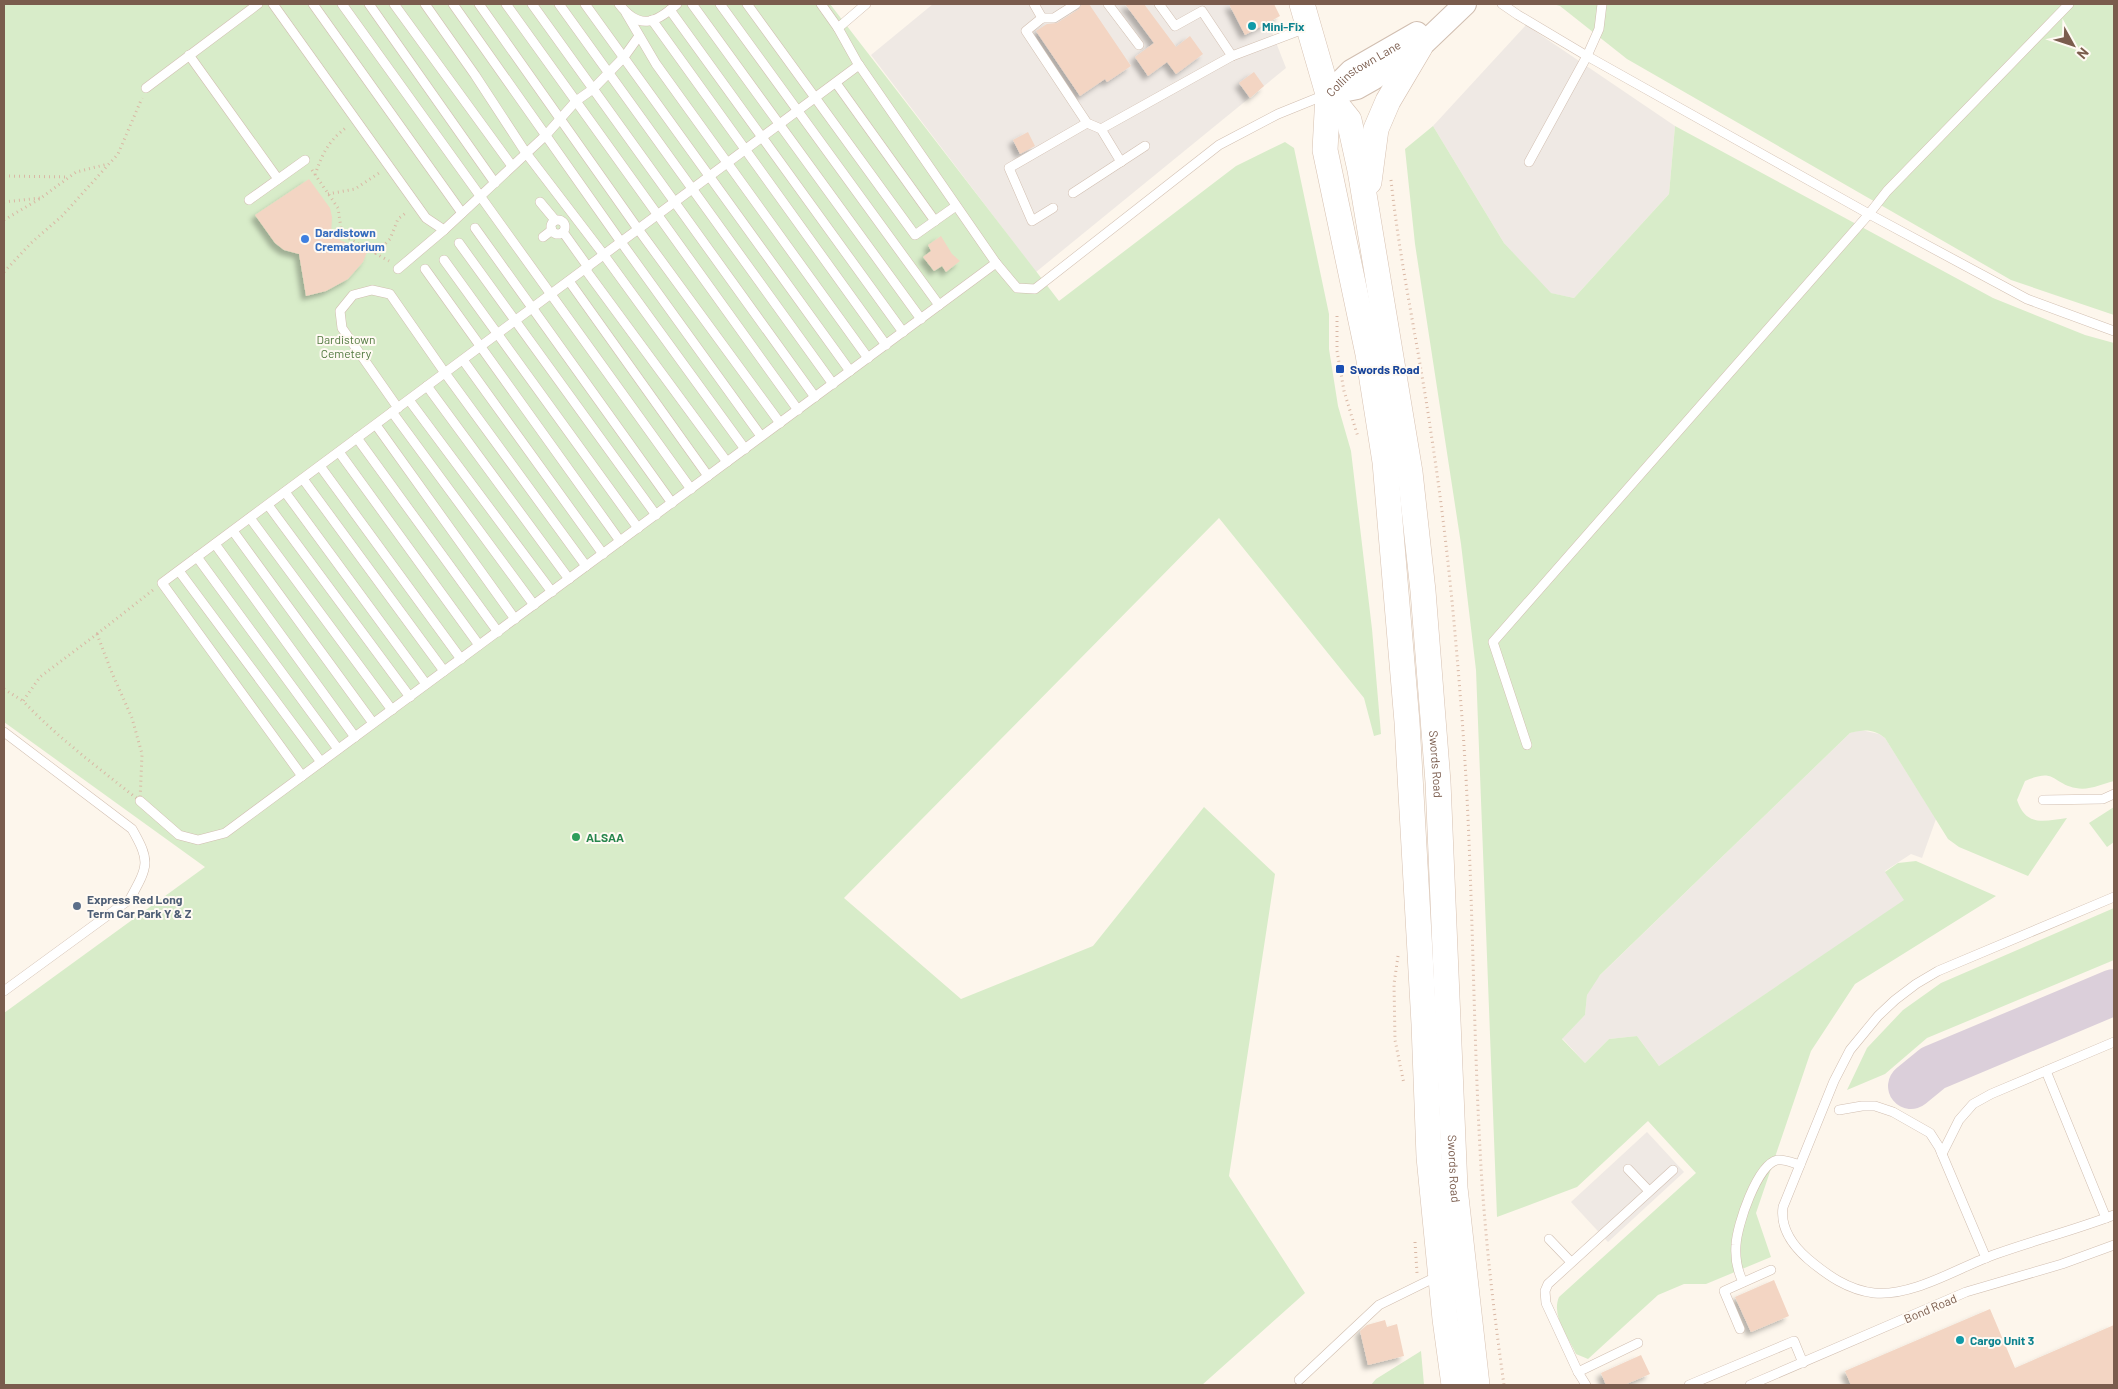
<svg xmlns="http://www.w3.org/2000/svg" width="2118" height="1389" font-family="Barlow,sans-serif">
<style>
.industrial{fill:#efe9e4}
.green{fill:#d8ecc9}
.lines{fill:none;stroke-linecap:round;stroke-linejoin:round}
.taxiway{stroke:#dbcfda;stroke-width:46}
.building{fill:#f3d5c3;filter:url(#shadow)}
.service-casing{stroke:#d1beb0;stroke-width:10}
.tertiary-casing{stroke:#d1beb0;stroke-width:24}
.secondary-casing{stroke:#d6c0b0;stroke-width:26}
.path{stroke:#d9b8a5;stroke-width:3;stroke-dasharray:1 4;stroke-linecap:butt}
.service{stroke:#fff;stroke-width:9}
.tertiary{stroke:#fff;stroke-width:22}
.secondary{stroke:#fff;stroke-width:25}
.culture-dot{fill:#0f9aa8;stroke:#fffaf3;stroke-width:2}
.shop-dot{fill:#3f7fe0;stroke:#fffaf3;stroke-width:2}
.transit-dot{fill:#1a4fb4;stroke:#fffaf3;stroke-width:2}
.leisure-dot{fill:#2e9e5b;stroke:#fffaf3;stroke-width:2}
.service-dot{fill:#5c6f8a;stroke:#fffaf3;stroke-width:2}
.labels{text-anchor:middle;dominant-baseline:central;stroke-width:4;stroke-linejoin:round;paint-order:stroke}
.culture-label{font-size:12px;font-weight:bold;fill:#0d838f;stroke:#fffaf3;text-anchor:start}
.street-label{font-size:12px;fill:#7a5c4d;stroke:#fffaf3}
.shop-label{font-size:12px;font-weight:bold;fill:#366cbe;stroke:#fffaf3;text-anchor:start}
.park-label{font-size:12px;fill:#537a41;stroke:#fffaf3}
.transit-label{font-size:12px;font-weight:bold;fill:#164399;stroke:#fffaf3;text-anchor:start}
.leisure-label{font-size:12px;font-weight:bold;fill:#27864d;stroke:#fffaf3;text-anchor:start}
.service-label{font-size:12px;font-weight:bold;fill:#4e5e75;stroke:#fffaf3;text-anchor:start}
</style>
<defs>
<filter id="shadow"><feDropShadow dx="-4.5" dy="4.5" stdDeviation="2.5" flood-color="#0004"/></filter>
</defs>
<rect width="100%" height="100%" fill="#fdf6ec"/>
<!-- industrial -->
<g class="industrial">
<path d="M 933,4 L 1261,4 L 1286,68 L 1036,272 L 871,55 Z"/>
<path d="M 1526,25 L 1675,126 L 1669,194 L 1574,298 L 1550,293 L 1504,243 L 1433,126 Z"/>
<path d="M 1861,730 L 1879,734 L 1885,738 L 1936,819 L 1922,858 L 1911,854 L 1885,871 L 1905,900 L 1659,1066 L 1637,1036 L 1609,1039 L 1585,1063 L 1562,1038 L 1585,1015 L 1587,995 L 1592,983 L 1850,733 Z"/>
<path d="M 1647,1132 L 1684,1172 L 1608,1242 L 1571,1202 Z"/>
</g>
<!-- green -->
<g class="green">
<path d="M 4,4 L 830,4 L 1059,301 L 1236,166 L 1285,142 L 1294,148 L 1329,314 L 1329,349 L 1338,406 L 1351,451 L 1372,629 L 1381,734 L 1374,736 L 1364,698 L 1219,518 L 844,898 L 961,999 L 1093,946 L 1204,807 L 1275,874 L 1229,1176 L 1305,1293 L 1202,1385 L 4,1385 L 4,1013 L 205,867 L 4,722 Z"/>
<path d="M 1553,4 L 2114,4 L 2114,315 L 2011,280 L 1627,59 L 1560,6 Z"/>
<path d="M 1433,126 L 1504,243 L 1551,293 L 1574,298 L 1669,194 L 1675,126 L 1993,298 L 2085,335 L 2114,343 L 2114,781 C 2102,784 2088,791 2076,788 C 2051,783 2056,767 2025,781 L 2017,800 C 2026,827 2044,821 2067,818 L 2028,876 L 1959,847 L 1948,839 L 1885,738 C 1874,729 1864,729 1850,733 L 1600,975 L 1587,995 L 1585,1015 L 1562,1039 L 1585,1063 L 1609,1039 L 1637,1036 L 1659,1066 L 1904,900 L 1885,872 L 1898,863 L 1916,861 L 1996,896 L 1855,984 L 1811,1051 L 1756,1213 L 1771,1257 L 1706,1284 L 1684,1284 L 1658,1295 L 1588,1359 L 1576,1354 C 1568,1337 1551,1316 1559,1297 L 1696,1173 L 1648,1121 L 1577,1187 L 1497,1217 L 1476,670 L 1461,544 L 1415,244 L 1405,149 Z"/>
<path d="M 2114,807 L 2114,842 L 2107,847 L 2089,823 Z"/>
<path d="M 2114,908 L 2114,960 L 1927,1038 L 1885,1074 L 1847,1090 L 1867,1048 L 1903,1010 L 1941,983 Z"/>
<path d="M 1421,1351 L 1424,1385 L 1371,1385 L 1376,1379 Z"/>
</g>
<g class="lines">
<!-- taxiway -->
<path class="taxiway" d="M 1911,1086 L 1933,1068 L 2114,992"/>
</g>
<!-- building -->
<g class="building">
<path d="M 1082,4 L 1089,4 L 1131,66 L 1107,82 L 1105,79 L 1080,96 L 1036,31 L 1047,24 L 1057,23 L 1079,9 Z"/>
<path d="M 1125,4 L 1144,4 L 1176,47 L 1190,36 L 1203,54 L 1176,74 L 1167,62 L 1148,76 L 1135,57 L 1154,43 Z"/>
<path d="M 1229,4 L 1274,4 L 1280,16 L 1245,35 Z"/>
<path d="M 1254,72 L 1264,86 L 1250,98 L 1239,83 Z"/>
<path d="M 1028,132 L 1035,146 L 1020,154 L 1013,140 Z"/>
<path d="M 309,179 L 330,208 L 332,217 L 331,236 L 367,252 L 363,262 L 348,279 L 326,291 L 306,296 L 299,254 L 284,250 L 275,243 L 255,215 Z"/>
<path d="M 941,236 L 952,254 L 960,261 L 946,272 L 942,266 L 934,271 L 923,257 L 931,251 L 928,245 Z"/>
<path d="M 1774,1280 L 1789,1316 L 1751,1332 L 1735,1297 Z"/>
<path d="M 1990,1309 L 2015,1368 L 2114,1325 L 2114,1385 L 1851,1385 L 1845,1371 Z"/>
<path d="M 1385,1320 L 1387,1327 L 1397,1324 L 1404,1356 L 1368,1365 L 1360,1331 L 1367,1325 Z"/>
<path d="M 1641,1355 L 1650,1374 L 1624,1385 L 1606,1385 L 1601,1373 Z"/>
</g>
<g class="lines">
<defs>
<g id="service">
<path d="M 273,4 L 426,218 L 444,230"/>
<path d="M 313,4 L 462,213"/>
<path d="M 342,4 L 691,489"/>
<path d="M 369,4 L 495,183"/>
<path d="M 394,4 L 512,166"/>
<path d="M 425,4 L 475,75 L 526,153 L 604,255 L 745,449"/>
<path d="M 453,4 L 621,242 L 761,436"/>
<path d="M 479,4 L 638,229 L 780,423"/>
<path d="M 506,4 L 798,410"/>
<path d="M 532,4 L 815,397"/>
<path d="M 559,4 L 833,384"/>
<path d="M 585,4 L 850,371"/>
<path d="M 619,4 C 639,30 655,24 677,4"/>
<path d="M 692,4 L 921,319"/>
<path d="M 720,4 L 939,305"/>
<path d="M 747,4 L 915,235 L 956,206"/>
<path d="M 821,4 L 838,28"/>
<path d="M 866,4 L 838,28 L 857,62 L 996,263 L 1017,288 L 1035,289 L 1219,145 L 1278,114 L 1325,95"/>
<path d="M 1034,4 L 1042,18 L 1026,31 L 1087,123 L 1101,129 L 1232,56 L 1306,28"/>
<path d="M 1108,4 L 1139,45"/>
<path d="M 1159,4 L 1175,26 L 1202,11 L 1232,56"/>
<path d="M 1502,4 L 1518,15 L 1587,56 L 1869,214 L 2027,299 L 2114,331"/>
<path d="M 670,10 L 903,332"/>
<path d="M 626,13 L 656,64 L 868,358"/>
<path d="M 1042,18 L 1054,18 L 1076,4"/>
<path d="M 652,20 L 886,345"/>
<path d="M 189,55 L 278,179"/>
<path d="M 836,83 L 935,221"/>
<path d="M 146,88 L 258,4"/>
<path d="M 1101,129 L 1121,162"/>
<path d="M 1529,162 L 1587,56 L 1599,29 L 1602,4"/>
<path d="M 1073,193 L 1145,146"/>
<path d="M 249,200 L 305,160"/>
<path d="M 540,202 L 555,220"/>
<path d="M 1053,208 L 1032,221 L 1009,168 L 1087,123"/>
<circle cx="558" cy="227" r="7"/>
<path d="M 475,228 L 672,503"/>
<path d="M 563,232 L 588,267"/>
<path d="M 543,237 L 552,230"/>
<path d="M 459,243 L 656,515"/>
<path d="M 444,260 L 638,528"/>
<path d="M 398,269 L 444,230 L 546,135 L 576,101 L 593,89 L 624,57 L 639,36"/>
<path d="M 425,269 L 620,541"/>
<path d="M 585,269 L 727,462"/>
<path d="M 569,281 L 708,476"/>
<path d="M 463,360 L 603,554"/>
<path d="M 427,386 L 569,579"/>
<path d="M 409,400 L 552,592"/>
<path d="M 398,408 L 342,328 L 340,311 L 353,295 L 372,290 L 390,294 L 445,373 L 586,566"/>
<path d="M 392,412 L 534,605"/>
<path d="M 376,425 L 515,619"/>
<path d="M 357,438 L 498,632"/>
<path d="M 339,452 L 479,645"/>
<path d="M 320,466 L 461,659"/>
<path d="M 303,479 L 444,671"/>
<path d="M 285,492 L 426,684"/>
<path d="M 268,505 L 410,697"/>
<path d="M 250,518 L 392,710"/>
<path d="M 233,531 L 373,723"/>
<path d="M 215,544 L 355,737"/>
<path d="M 197,557 L 338,749"/>
<path d="M 179,571 L 321,762"/>
<path d="M 4,732 L 132,829 C 151,862 148,866 130,899 L 4,991"/>
<path d="M 1527,745 L 1493,642 L 1869,214 L 1887,191 L 2069,4"/>
<path d="M 302,776 L 162,583 L 859,65"/>
<path d="M 2043,800 L 2103,799 L 2114,794"/>
<path d="M 140,801 L 179,835 L 198,840 L 225,833 L 996,263"/>
<path d="M 2114,897 L 1938,971 L 1916,984 L 1895,1000 L 1878,1016 L 1850,1050 L 1834,1081 L 1783,1207 C 1780,1228 1792,1245 1808,1259 C 1827,1275 1848,1290 1874,1293 C 1913,1297 1959,1267 1996,1254 C 2035,1240 2075,1230 2114,1215"/>
<path d="M 2046,1071 L 2106,1218"/>
<path d="M 1839,1110 L 1862,1106 L 1875,1106 L 1893,1112 L 1930,1133 L 1939,1147 L 1986,1258"/>
<path d="M 1942,1154 L 1959,1120 L 1973,1104 L 1991,1094 L 2114,1042"/>
<path d="M 1628,1169 L 1649,1191"/>
<path d="M 1549,1239 L 1571,1262"/>
<path d="M 1743,1282 C 1737,1270 1735,1258 1736,1245 C 1737,1225 1757,1165 1777,1160 C 1785,1159 1793,1163 1800,1165"/>
<path d="M 1740,1329 L 1724,1291 L 1771,1270"/>
<path d="M 1578,1372 L 1638,1343"/>
<path d="M 1299,1380 L 1379,1305 L 1438,1276"/>
<path d="M 1586,1385 L 1578,1372 L 1546,1303 L 1545,1291 L 1548,1284 L 1673,1170"/>
<path d="M 1689,1385 L 1794,1341 L 1803,1363"/>
<path d="M 1750,1385 L 1966,1292 L 2062,1264 L 2114,1245"/>
</g>
<g id="tertiary">
<path d="M 1328,94 L 1357,88 L 1373,79 L 1420,47 L 1465,4"/>
<path id="s1" d="M 1328,94 L 1351,71 L 1417,33"/>
</g>
<g id="secondary">
<path d="M 1302,4 L 1328,94 L 1325,150 L 1368,354 L 1385,462 L 1407,722 L 1424,1024 L 1429,1157 L 1445,1319 L 1454,1385"/>
<path id="s2" d="M 1328,94 L 1349,120 L 1360,170 L 1410,472 L 1423,591 L 1438,782 L 1455,1188 L 1477,1385"/>
<path d="M 1369,182 L 1376,129 L 1388,101 L 1420,47"/>
</g>
</defs>
<!-- service casing -->
<use href="#service" class="service-casing"/>
<!-- tertiary casing -->
<use href="#tertiary" class="tertiary-casing"/>
<!-- secondary casing -->
<use href="#secondary" class="secondary-casing"/>
<!-- path -->
<g class="path">
<path d="M 312,170 L 338,208 L 341,228 L 346,237 L 389,261"/>
<path d="M 315,175 C 322,154 329,140 347,127"/>
<path d="M 4,176 L 69,177"/>
<path d="M 1391,180 C 1400,265 1419,348 1431,433 C 1445,523 1454,614 1461,705 C 1473,853 1472,1001 1480,1149 C 1484,1228 1493,1307 1504,1385"/>
<path d="M 328,194 L 355,189 L 379,173"/>
<path d="M 4,202 L 40,198"/>
<path d="M 4,220 L 41,198 L 76,172 L 108,164"/>
<path d="M 375,254 L 390,239 L 398,219 L 407,212"/>
<path d="M 4,272 L 31,243 L 62,216 L 118,154 L 142,98"/>
<path d="M 1337,316 L 1337,351 L 1344,391 L 1358,437"/>
<path d="M 97,634 L 112,673 L 132,718 L 142,754 L 140,801 C 100,769 58,738 23,701 L 40,677 Z"/>
<path d="M 97,634 L 153,590"/>
<path d="M 4,689 L 23,701"/>
<path d="M 1398,956 L 1394,984 L 1395,1040 L 1404,1084"/>
<path d="M 1415,1242 L 1417,1273"/>
</g>
<!-- service -->
<use href="#service" class="service"/>
<!-- tertiary -->
<use href="#tertiary" class="tertiary"/>
<!-- secondary -->
<use href="#secondary" class="secondary"/>
</g>
<!-- markers -->
<g class="culture-dot">
<circle cx="1252" cy="26" r="5"/>
<circle cx="1960" cy="1340" r="5"/>
</g>
<circle class="shop-dot" cx="305" cy="239" r="5"/>
<rect class="transit-dot" x="1335" y="364" width="10" height="10" rx="2.5"/>
<circle class="leisure-dot" cx="576" cy="837" r="5"/>
<circle class="service-dot" cx="77" cy="906" r="5"/>
<g class="labels">
<!-- culture labels -->
<g class="culture-label">
<text x="1262" y="26">Mini-Fix</text>
<text x="1970" y="1340">Cargo Unit 3</text>
</g>
<!-- street labels -->
<g class="street-label">
<text stroke="none"><textPath href="#s1" startOffset="44">Collinstown Lane</textPath></text>
<text stroke="none"><textPath href="#s2" startOffset="684">Swords Road</textPath></text>
<text stroke="none"><textPath href="#s2" startOffset="1089">Swords Road</textPath></text>
<text transform="translate(1930 1308) rotate(-23)">Bond Road</text>
</g>
<!-- shop labels -->
<g class="shop-label">
<text x="315" y="232">Dardistown<tspan x="315" dy="14">Crematorium</tspan></text>
</g>
<!-- park labels -->
<g class="park-label">
<text x="346" y="339">Dardistown<tspan x="346" dy="14">Cemetery</tspan></text>
</g>
<!-- transit labels -->
<g class="transit-label">
<text x="1350" y="369">Swords Road</text>
</g>
<!-- leisure labels -->
<g class="leisure-label">
<text x="586" y="837">ALSAA</text>
</g>
<!-- service labels -->
<g class="service-label">
<text x="87" y="899">Express Red Long<tspan x="87" dy="14">Term Car Park Y &amp; Z</tspan></text>
</g>
</g>
<!-- border -->
<rect width="2118" height="1389" fill="none" stroke="#7a5c4d" stroke-width="10"/>
<!-- north arrow -->
<g transform="translate(2073 45) rotate(130)" stroke="#fffaf3" stroke-width="4" paint-order="stroke">
<path d="M0-4L9 19L0 12L-9 19Z" fill="#7a5c4d"/>
<text y="-8" font-size="14" font-weight="bold" text-anchor="middle" fill="#7a5c4d">N</text>
</g>
</svg>
